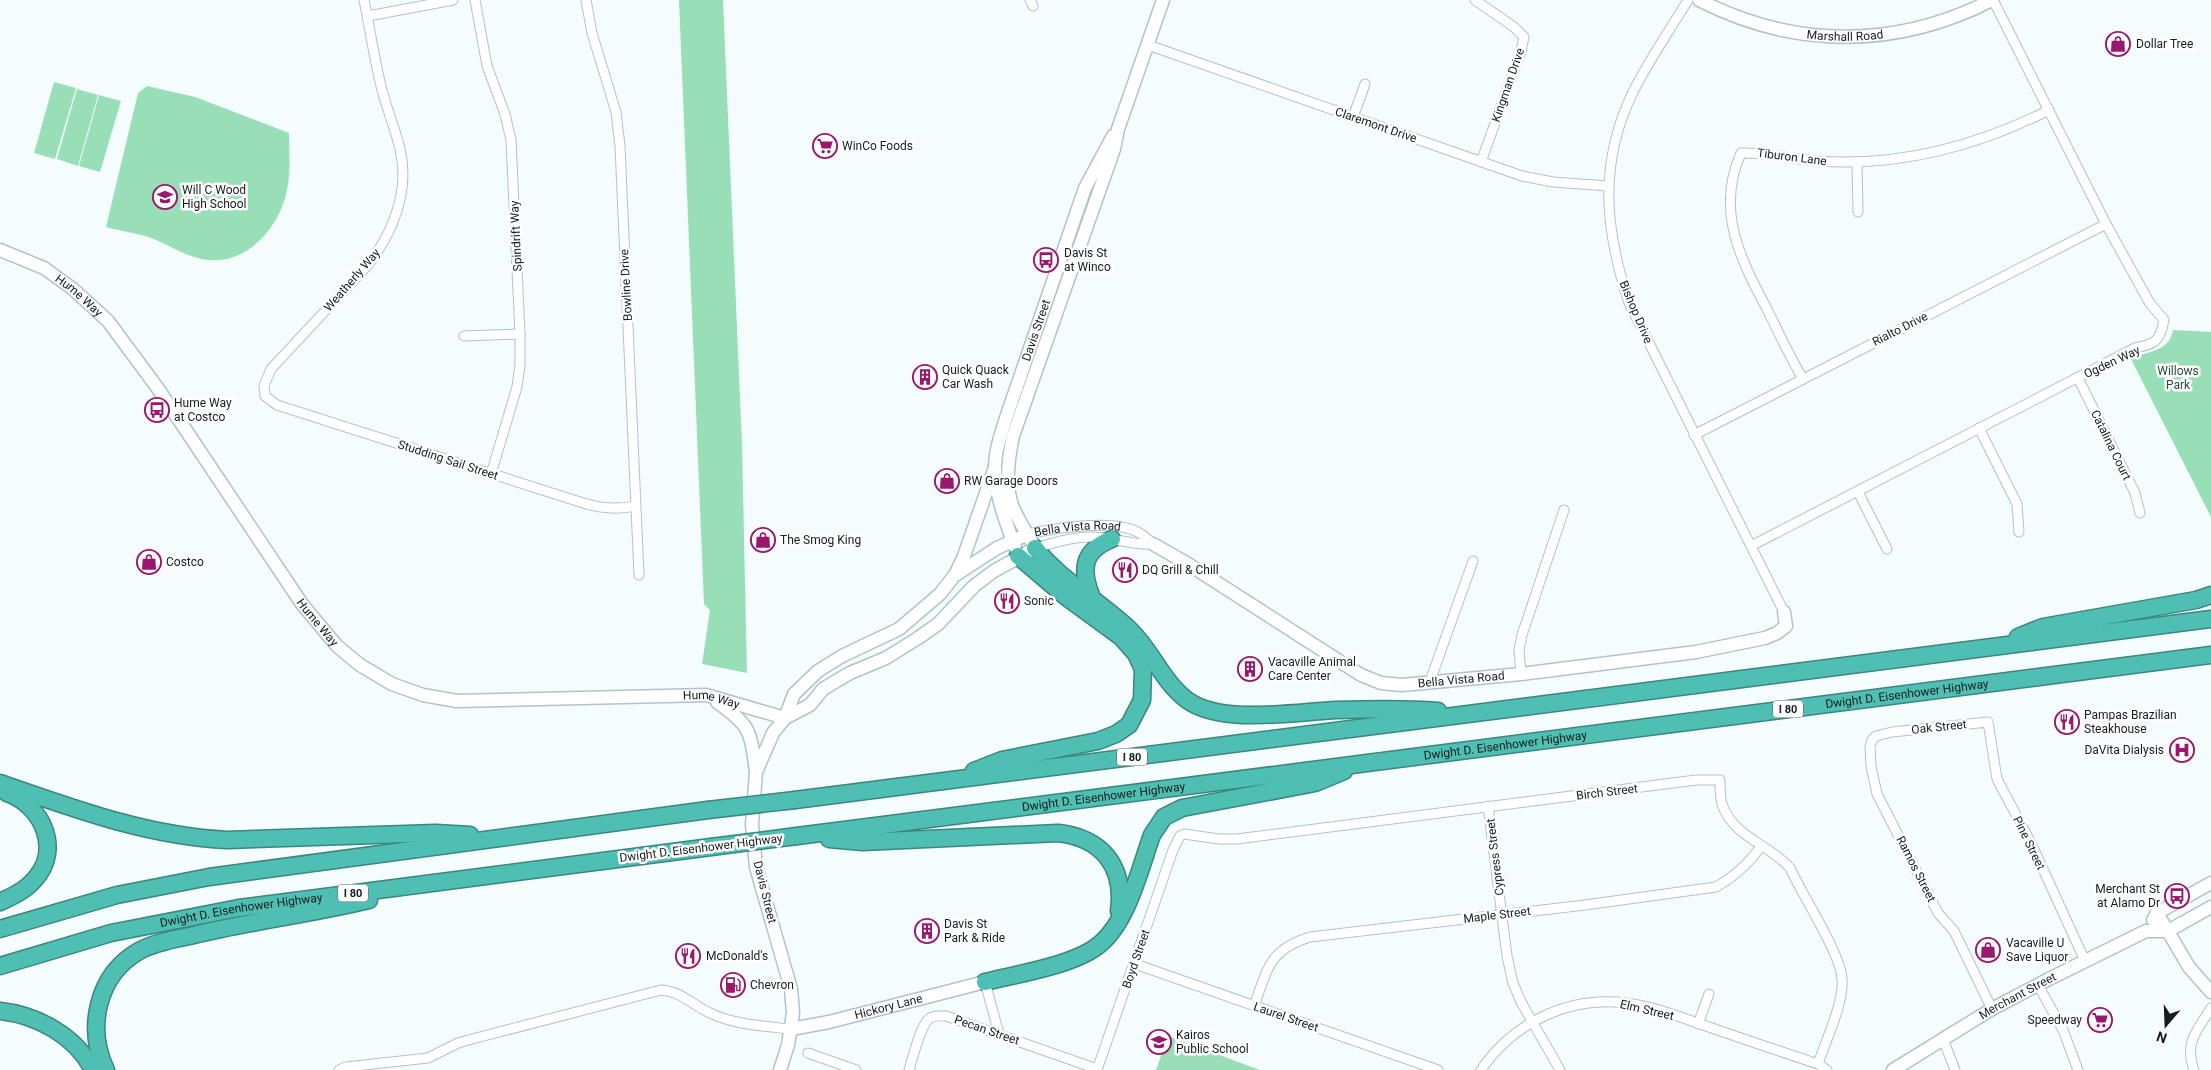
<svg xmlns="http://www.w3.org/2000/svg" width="2211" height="1070" font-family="Roboto,sans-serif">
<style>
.green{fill:#98dfb7}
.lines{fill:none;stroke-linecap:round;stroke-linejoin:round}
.street-casing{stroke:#afc4c8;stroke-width:11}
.secondary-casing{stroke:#afc4c8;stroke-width:15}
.highway-casing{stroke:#3b867f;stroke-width:19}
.street{stroke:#fff;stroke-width:9}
.secondary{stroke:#fff;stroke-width:12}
.highway{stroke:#4fbfb3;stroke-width:16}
.highway-bridge-casing{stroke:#3b867f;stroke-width:19;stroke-linecap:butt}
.highway-bridge{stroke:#4fbfb3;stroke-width:16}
.labels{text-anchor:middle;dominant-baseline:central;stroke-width:5;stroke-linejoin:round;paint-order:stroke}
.shield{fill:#fff;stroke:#5b6162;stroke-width:1}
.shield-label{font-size:11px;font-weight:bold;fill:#151d1e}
.street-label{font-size:12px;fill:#151d1e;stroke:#fff}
.poi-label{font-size:12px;fill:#151d1e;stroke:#fff;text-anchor:start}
.park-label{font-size:12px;fill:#244e38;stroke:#fff}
</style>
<rect width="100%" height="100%" fill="#f4fcfe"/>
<!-- green -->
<g class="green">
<path d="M 679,0 L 723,0 L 742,444 L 747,673 L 702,664 L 710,610 L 704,604 Z"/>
<path d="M 54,82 L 76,88 L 55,159 L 34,153 Z"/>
<path d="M 147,86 L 195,97 L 289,133 C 289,152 291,172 287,190 C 280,227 248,264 208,260 C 187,258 170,245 151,238 C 137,233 121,231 106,227 L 138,93 Z"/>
<path d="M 77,89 L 98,95 L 78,166 L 57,159 Z"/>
<path d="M 99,95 L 121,101 L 100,172 L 79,166 Z"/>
<path d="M 2173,330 L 2211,332 L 2211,517 L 2131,359 C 2147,350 2169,353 2173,330 Z"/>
<path d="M 1168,1036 L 1260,1070 L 1156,1070 Z"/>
</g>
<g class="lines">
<defs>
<g id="street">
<path d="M 364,0 C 370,29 374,58 381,86 C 386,107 395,128 400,149 C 410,191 393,233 367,266 L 271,369 L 264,386 L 265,396 L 277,405 L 580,502 C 598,508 617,510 635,506"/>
<path d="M 475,0 L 487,66 L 505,114 L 511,140 L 520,334 L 520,365 L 517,387 L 491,474"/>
<path d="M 586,0 L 592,33 L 616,112 L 620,146 L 639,575"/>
<path d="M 1030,0 L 1033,6"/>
<path d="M 1475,0 L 1514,27 L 1524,37 L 1521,51 L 1481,162"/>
<path d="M 1688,0 C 1670,30 1649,60 1633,92 C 1598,164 1605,230 1629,303 L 1784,612"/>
<path d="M 368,16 L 453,0"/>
<path d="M 1148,45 L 1522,176 L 1553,182 L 1608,186"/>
<path d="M 1353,117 L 1365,84"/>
<path d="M 1857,162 L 1858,212"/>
<path d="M 464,336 L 520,334"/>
<path d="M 2078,378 L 2135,493 L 2140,513"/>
<path d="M 1803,379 C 1790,357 1779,334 1768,311 C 1741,260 1715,211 1741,153 C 1766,152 1791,159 1817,161 C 1898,167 1977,146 2049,110"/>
<path d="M 1979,428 L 2017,504 L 2019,532"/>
<path d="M 1694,435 L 2106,224"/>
<path d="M 1858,492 L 1887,549"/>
<path id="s1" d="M 1028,534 C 1055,528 1117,518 1141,534 C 1145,536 1149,541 1153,544"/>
<path d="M 1751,546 L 2135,348 C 2155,344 2160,342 2164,320 L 2149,302 L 2106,224 L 1993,0"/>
<path d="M 1035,548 C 1054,543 1074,536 1094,537 C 1114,538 1132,545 1153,544"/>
<path d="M 1521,674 L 1519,650 L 1522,635 L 1564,510"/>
<path d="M 1429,684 L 1473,561"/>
<path d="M 1488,806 L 1507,956 L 1513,983 L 1521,1002 L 1560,1070"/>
<path d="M 1135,964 L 1438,1070"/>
<path d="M 985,982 L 999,1034"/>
<path d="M 2038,985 L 2063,1030 L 2078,1070"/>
<path d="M 1254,1006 C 1268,969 1268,950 1310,937 L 1585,905 L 1716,887 C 1735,876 1749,864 1761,846"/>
<path d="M 1992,1009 L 1954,931 L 1938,913 L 1877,794 L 1871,766 L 1870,747 L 1872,740 L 1876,736 L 1892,732 L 1988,722 L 1997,779 L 2032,845 L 2085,961"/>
<path d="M 1698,1024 L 1709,994"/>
<path d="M 1943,1039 L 1955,1070"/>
<path d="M 808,1053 L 856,1070"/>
<path d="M 339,1070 L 346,1067 L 428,1058 L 458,1043 L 476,1038 L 661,990 C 680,991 693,1005 710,1013 C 735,1025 764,1026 791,1029"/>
<path d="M 909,1070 C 913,1058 920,1025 930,1018 C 934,1015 940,1016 946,1016 L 1097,1069"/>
<path d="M 1097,1070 L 1173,850 L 1180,836 L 1184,834 L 1219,839 L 1237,839 L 1696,780 L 1720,780 C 1720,788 1720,797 1722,804 C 1733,837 1769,844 1790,868 C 1802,895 1841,954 1842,979 C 1844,1003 1826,1040 1818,1064"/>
<path d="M 1481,1070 C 1513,1023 1568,996 1625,1003 C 1654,1006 1682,1018 1709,1027 C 1746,1040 1782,1052 1818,1064 L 1827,1070"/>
<path d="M 2194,1070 C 2184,1042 2197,1031 2211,1008"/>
</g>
<g id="secondary">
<path id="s2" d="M 1699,0 C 1795,49 1896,49 1992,0"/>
<path id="s3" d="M 0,250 L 44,268 L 73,289 L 108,321 L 159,390 L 302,604 L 337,646 L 360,665 L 392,684 L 423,695 L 457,701 L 706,695 L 785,718"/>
<path id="s4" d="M 1153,544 L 1188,564 L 1361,675 L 1381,683 L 1402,685 L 1521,674 L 1696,652 L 1765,638 L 1777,633 L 1786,626 L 1784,612"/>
<path id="s5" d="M 1015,547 C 1006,522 995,495 995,468 C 995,451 1001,434 1006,418 L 1085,188 L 1113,136"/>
<path d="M 956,573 L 964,556 L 994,470"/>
<path d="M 717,702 C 751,726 750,730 756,771"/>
<path d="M 785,718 L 810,705 L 823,689 L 850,673 L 886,658 L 918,638 L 938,624 L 974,586 L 994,571 L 1035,548 C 1029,536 1020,523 1014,510 C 1004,488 1008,459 1013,436 L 1114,149 L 1118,129 L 1163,0"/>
<path d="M 2157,913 L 2189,967 L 2211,992"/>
<path d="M 2153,920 L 2157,913 L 2211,883"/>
<path id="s6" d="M 791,1029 L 829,1022 L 985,982"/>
<path d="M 780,1070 L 788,1045 L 793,1013 L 791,989 L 756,867 L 752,824 L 756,772 L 773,733 L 785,718 L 794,694 L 818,671 L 842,656 L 899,629 L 940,594 L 954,576 L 997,548 L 1028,534"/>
<path id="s7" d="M 1893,1070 L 1992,1009 L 2049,979 L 2146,931 L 2168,931 L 2211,907"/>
</g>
<g id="highway">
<path d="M 1035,548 C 1061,581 1100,601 1130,630 C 1152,651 1162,681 1187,700 C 1221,725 1295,712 1336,710 C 1370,709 1404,708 1438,711"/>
<path d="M 1092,598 C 1081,571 1081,551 1112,539"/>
<path d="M 2018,637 L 2043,627 L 2196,600 L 2211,595"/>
<path d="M 974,771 L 1002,760 L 1098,741 L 1116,734 L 1129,725 L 1142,700 L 1143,669 L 1136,654 L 1121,637 L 1065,596 L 1018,556"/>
<path d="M 0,783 C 75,809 147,836 227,840 L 436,833 L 470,835"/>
<path d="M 795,800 L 2211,619"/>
<path id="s8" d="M 797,836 L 2211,655"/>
<path d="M 829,839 L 863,842 L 1058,833 C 1102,838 1125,866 1119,911"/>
<path d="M 0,902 C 13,896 26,890 35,879 C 62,849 42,805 7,793"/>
<path d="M 0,929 L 117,895 L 209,877 L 708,810"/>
<path id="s9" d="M 0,966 L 111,933 L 239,908 L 711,847"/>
<path d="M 985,982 C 1017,974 1076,965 1100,944 C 1128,921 1140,868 1152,835 L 1164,817 L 1182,808 L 1315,783 L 1344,771"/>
<path d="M 0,1011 C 37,1015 76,1036 93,1070"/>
<path d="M 106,1070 C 86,1028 97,975 139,951 C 155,942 176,939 194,935 C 252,921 311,914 369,900"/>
</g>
</defs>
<!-- street casing -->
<use href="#street" class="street-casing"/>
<!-- secondary casing -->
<use href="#secondary" class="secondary-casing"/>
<!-- highway casing -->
<use href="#highway" class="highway-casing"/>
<!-- street -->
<use href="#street" class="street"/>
<!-- secondary -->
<use href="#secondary" class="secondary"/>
<!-- highway -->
<use href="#highway" class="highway"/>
<defs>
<g id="highway-bridge">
<path d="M 708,810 L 795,800"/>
<path d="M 711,847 L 797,836"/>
</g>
</defs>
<!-- highway-bridge casing -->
<use href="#highway-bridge" class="highway-bridge-casing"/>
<!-- highway-bridge -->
<use href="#highway-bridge" class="highway-bridge"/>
</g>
<!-- icons -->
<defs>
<symbol id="shop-ring" viewBox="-11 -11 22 22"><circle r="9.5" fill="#fff" stroke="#99186e" stroke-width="1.5"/><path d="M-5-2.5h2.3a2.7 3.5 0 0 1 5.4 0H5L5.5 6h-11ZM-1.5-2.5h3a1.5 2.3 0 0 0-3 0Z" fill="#99186e"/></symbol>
<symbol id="supermarket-ring" viewBox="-11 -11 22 22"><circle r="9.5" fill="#fff" stroke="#99186e" stroke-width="1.5"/><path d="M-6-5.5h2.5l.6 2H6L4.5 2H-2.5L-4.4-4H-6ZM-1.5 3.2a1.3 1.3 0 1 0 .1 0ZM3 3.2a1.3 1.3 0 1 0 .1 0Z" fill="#99186e"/></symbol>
<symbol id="school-ring" viewBox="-11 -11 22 22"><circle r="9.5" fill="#fff" stroke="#99186e" stroke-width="1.5"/><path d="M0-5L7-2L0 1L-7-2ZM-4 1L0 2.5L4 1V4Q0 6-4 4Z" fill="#99186e"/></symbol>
<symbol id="bus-ring" viewBox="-11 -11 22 22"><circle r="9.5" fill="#fff" stroke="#99186e" stroke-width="1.5"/><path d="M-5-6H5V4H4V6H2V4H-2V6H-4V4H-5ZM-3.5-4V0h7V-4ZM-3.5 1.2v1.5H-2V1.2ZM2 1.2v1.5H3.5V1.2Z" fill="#99186e"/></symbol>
<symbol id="building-ring" viewBox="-11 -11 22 22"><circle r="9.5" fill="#fff" stroke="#99186e" stroke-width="1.5"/><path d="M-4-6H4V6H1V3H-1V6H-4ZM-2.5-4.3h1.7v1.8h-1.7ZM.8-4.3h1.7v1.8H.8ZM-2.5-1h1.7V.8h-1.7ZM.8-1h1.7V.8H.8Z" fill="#99186e"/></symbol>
<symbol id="restaurant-ring" viewBox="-11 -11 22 22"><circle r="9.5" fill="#fff" stroke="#99186e" stroke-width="1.5"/><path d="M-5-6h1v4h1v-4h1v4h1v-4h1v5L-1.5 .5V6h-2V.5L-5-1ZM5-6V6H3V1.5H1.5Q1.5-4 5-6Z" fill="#99186e"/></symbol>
<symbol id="hospital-ring" viewBox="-11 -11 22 22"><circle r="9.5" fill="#fff" stroke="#99186e" stroke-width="1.5"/><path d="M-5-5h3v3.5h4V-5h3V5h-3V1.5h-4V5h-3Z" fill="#99186e"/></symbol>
<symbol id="fuel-ring" viewBox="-11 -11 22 22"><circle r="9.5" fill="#fff" stroke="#99186e" stroke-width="1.5"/><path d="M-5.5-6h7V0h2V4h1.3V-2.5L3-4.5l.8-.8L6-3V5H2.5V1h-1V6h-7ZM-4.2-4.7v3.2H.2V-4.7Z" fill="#99186e"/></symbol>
</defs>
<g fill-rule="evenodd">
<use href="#shop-ring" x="2104" y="30" width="28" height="28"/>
<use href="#supermarket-ring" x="811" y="132" width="28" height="28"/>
<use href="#school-ring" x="151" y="183" width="28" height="28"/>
<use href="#bus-ring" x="1032" y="246" width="28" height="28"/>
<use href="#building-ring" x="911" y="363" width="28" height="28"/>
<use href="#bus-ring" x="143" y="396" width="28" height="28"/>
<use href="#shop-ring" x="933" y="467" width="28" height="28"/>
<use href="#shop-ring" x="749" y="526" width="28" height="28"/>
<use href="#shop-ring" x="135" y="548" width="28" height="28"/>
<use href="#restaurant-ring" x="1111" y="556" width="28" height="28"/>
<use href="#restaurant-ring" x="993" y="587" width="28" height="28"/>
<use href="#building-ring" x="1236" y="655" width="28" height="28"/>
<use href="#restaurant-ring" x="2053" y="708" width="28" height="28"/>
<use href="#hospital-ring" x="2168" y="736" width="28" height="28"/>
<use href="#bus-ring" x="2163" y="882" width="28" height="28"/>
<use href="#building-ring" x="913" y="917" width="28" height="28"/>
<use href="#shop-ring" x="1974" y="936" width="28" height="28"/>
<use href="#restaurant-ring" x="674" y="942" width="28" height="28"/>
<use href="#fuel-ring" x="719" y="971" width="28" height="28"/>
<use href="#supermarket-ring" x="2086" y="1006" width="28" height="28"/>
<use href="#school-ring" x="1145" y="1028" width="28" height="28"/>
</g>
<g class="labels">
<!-- shield labels -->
<g class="shield">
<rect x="1773" y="700.5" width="30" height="17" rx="4"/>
<rect x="1117" y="748.5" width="30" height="17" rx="4"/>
<rect x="338" y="884.5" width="30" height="17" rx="4"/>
</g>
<g class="shield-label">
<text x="1788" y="709">I 80</text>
<text x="1132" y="757">I 80</text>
<text x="353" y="893">I 80</text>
</g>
<!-- street labels -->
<g class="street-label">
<text stroke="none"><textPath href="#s2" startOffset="152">Marshall Road</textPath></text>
<text transform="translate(1508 85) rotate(-71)">Kingman Drive</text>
<text transform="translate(1376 125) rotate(19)">Claremont Drive</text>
<text transform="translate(1792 157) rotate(7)">Tiburon Lane</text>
<text transform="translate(516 236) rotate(-93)">Spindrift Way</text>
<text transform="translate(352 280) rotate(-49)">Weatherly Way</text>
<text transform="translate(626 285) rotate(-93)">Bowline Drive</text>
<text stroke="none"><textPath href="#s3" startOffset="92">Hume Way</textPath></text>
<text transform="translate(1636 312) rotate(67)">Bishop Drive</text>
<text transform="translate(1900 329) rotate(-27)">Rialto Drive</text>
<text stroke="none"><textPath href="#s5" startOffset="226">Davis Street</textPath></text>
<text transform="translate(2112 362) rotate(-25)">Ogden Way</text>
<text transform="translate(2111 445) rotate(64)">Catalina Court</text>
<text transform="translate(448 460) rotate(18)">Studding Sail Street</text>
<text stroke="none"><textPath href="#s1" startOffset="50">Bella Vista Road</textPath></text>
<text stroke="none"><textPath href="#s3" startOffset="498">Hume Way</textPath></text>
<text stroke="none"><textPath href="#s4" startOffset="348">Bella Vista Road</textPath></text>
<text stroke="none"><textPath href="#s8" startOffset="1119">Dwight D. Eisenhower Highway</textPath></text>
<text stroke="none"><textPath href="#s3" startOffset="918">Hume Way</textPath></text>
<text transform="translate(1939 727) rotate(-6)">Oak Street</text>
<text stroke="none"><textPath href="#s8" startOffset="714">Dwight D. Eisenhower Highway</textPath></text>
<text transform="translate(1607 792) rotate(-7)">Birch Street</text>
<text stroke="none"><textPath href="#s8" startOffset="309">Dwight D. Eisenhower Highway</textPath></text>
<text transform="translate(2029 843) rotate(64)">Pine Street</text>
<text transform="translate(701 848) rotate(-7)">Dwight D. Eisenhower Highway</text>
<text transform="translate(1495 857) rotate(-97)">Cypress Street</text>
<text transform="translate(1916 869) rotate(63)">Ramos Street</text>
<text transform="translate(765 892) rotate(76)">Davis Street</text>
<text stroke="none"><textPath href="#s9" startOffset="248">Dwight D. Eisenhower Highway</textPath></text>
<text transform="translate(1497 915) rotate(-7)">Maple Street</text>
<text transform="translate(1136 959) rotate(-71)">Boyd Street</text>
<text stroke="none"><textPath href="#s7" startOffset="145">Merchant Street</textPath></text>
<text stroke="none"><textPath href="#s6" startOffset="100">Hickory Lane</textPath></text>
<text transform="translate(1647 1010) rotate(13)">Elm Street</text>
<text transform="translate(1286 1017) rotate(19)">Laurel Street</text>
<text transform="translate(987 1030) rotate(19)">Pecan Street</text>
</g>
<!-- poi labels -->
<g class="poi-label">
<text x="2136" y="44">Dollar Tree</text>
<text x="842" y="146">WinCo Foods</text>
<text x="182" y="190">Will C Wood<tspan x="182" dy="14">High School</tspan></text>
<text x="1064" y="253">Davis St<tspan x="1064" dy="14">at Winco</tspan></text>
<text x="942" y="370">Quick Quack<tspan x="942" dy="14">Car Wash</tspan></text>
<text x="174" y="403">Hume Way<tspan x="174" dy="14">at Costco</tspan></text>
<text x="964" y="481">RW Garage Doors</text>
<text x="780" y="540">The Smog King</text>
<text x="166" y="562">Costco</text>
<text x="1142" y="570">DQ Grill &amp; Chill</text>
<text x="1024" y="601">Sonic</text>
<text x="1268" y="662">Vacaville Animal<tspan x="1268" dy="14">Care Center</tspan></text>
<text x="2084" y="715">Pampas Brazilian<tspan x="2084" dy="14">Steakhouse</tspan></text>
<text x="2164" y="750" text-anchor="end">DaVita Dialysis</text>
<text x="2160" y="889" text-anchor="end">Merchant St<tspan x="2160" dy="14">at Alamo Dr</tspan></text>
<text x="944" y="924">Davis St<tspan x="944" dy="14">Park &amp; Ride</tspan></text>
<text x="2006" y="943">Vacaville U<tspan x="2006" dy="14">Save Liquor</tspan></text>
<text x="706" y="956">McDonald's</text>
<text x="750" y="985">Chevron</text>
<text x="2082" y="1020" text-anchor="end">Speedway</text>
<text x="1176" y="1035">Kairos<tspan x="1176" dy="14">Public School</tspan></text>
</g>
<!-- park labels -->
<g class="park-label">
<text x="2178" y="371">Willows<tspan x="2178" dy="14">Park</tspan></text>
</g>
</g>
<!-- north arrow -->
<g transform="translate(2166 1025) rotate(199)" stroke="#ffffff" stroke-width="4" paint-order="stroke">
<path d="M0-4L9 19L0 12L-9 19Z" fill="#151d1e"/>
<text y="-8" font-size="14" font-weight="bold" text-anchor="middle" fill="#151d1e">N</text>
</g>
</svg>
